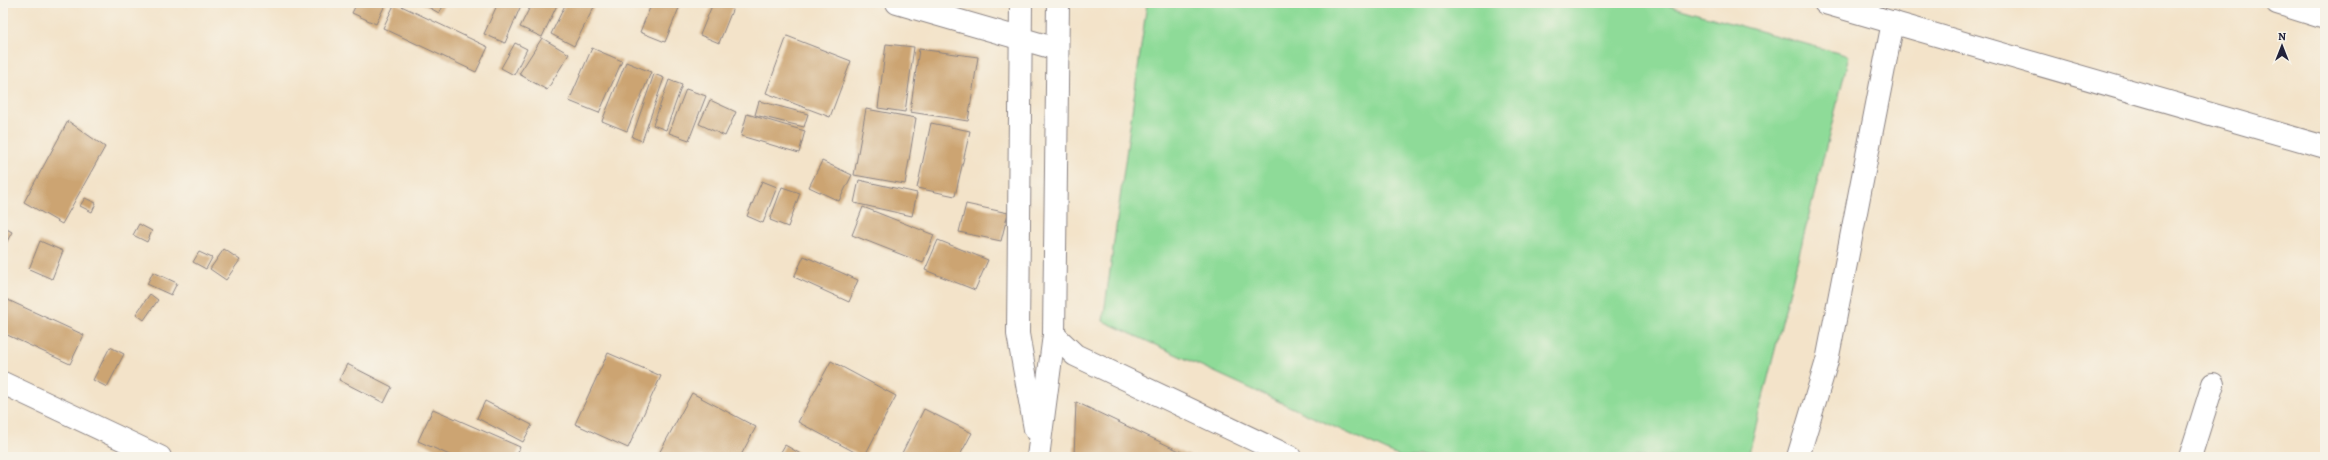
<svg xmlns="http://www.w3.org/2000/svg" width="2328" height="460" font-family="Alegreya,serif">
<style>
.green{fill:#8edb98;stroke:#587e6a}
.building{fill:#cca472}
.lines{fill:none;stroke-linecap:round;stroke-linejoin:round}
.street-casing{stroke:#8a8282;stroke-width:24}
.secondary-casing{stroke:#8a8282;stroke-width:24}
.street{stroke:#fff;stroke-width:22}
.secondary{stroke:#fff;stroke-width:22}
</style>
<rect width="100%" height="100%" fill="#f7f3e8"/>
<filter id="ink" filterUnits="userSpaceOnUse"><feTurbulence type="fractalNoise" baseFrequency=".025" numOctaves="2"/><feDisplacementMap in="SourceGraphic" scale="8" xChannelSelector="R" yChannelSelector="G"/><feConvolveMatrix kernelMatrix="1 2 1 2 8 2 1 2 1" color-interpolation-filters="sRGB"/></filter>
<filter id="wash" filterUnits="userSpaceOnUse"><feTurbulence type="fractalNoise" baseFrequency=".012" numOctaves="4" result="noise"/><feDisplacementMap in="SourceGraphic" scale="16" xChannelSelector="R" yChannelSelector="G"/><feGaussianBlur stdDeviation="0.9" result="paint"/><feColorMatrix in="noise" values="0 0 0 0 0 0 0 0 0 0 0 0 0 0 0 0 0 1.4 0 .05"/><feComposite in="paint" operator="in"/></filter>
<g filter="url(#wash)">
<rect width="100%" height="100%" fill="#f3e3c9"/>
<!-- green -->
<path class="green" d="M 1147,3 L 1659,3 L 1849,56 L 1748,457 L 1400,457 L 1103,321 Z"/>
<g id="blocks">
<!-- building -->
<g class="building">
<path d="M 357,3 L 386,3 L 376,24 L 352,13 Z"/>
<path d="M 395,3 L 488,47 L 476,72 L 383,28 Z"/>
<path d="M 421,3 L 445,3 L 439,13 Z"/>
<path d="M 498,3 L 522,3 L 505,43 L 484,34 Z"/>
<path d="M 532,3 L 558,3 L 542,37 L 520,27 Z"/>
<path d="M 566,3 L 596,3 L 574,46 L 551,34 Z"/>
<path d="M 652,3 L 681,3 L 665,42 L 640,32 Z"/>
<path d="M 713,3 L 735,3 L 719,43 L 700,35 Z"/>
<path d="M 787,36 L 851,61 L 830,117 L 766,93 Z"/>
<path d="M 542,38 L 569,54 L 547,90 L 519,74 Z"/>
<path d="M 515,43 L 527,49 L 514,75 L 501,68 Z"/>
<path d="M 886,44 L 914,47 L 905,112 L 878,108 Z"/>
<path d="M 592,48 L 622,61 L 599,113 L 569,101 Z"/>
<path d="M 919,49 L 978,57 L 968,121 L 910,112 Z"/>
<path d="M 626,62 L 651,72 L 627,131 L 602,121 Z"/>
<path d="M 654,74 L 664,78 L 642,141 L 632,137 Z"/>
<path d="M 669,80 L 682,85 L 666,130 L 653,125 Z"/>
<path d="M 686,89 L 706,96 L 689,140 L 669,133 Z"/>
<path d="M 710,100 L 736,112 L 725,136 L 699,124 Z"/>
<path d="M 759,101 L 808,114 L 804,127 L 755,115 Z"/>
<path d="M 866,109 L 916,118 L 905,184 L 854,175 Z"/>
<path d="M 747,114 L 805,131 L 799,153 L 741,136 Z"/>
<path d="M 68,121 L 105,147 L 62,224 L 24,202 Z"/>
<path d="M 931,123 L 970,131 L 955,196 L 917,188 Z"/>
<path d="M 822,161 L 852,175 L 839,201 L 809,187 Z"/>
<path d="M 859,180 L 917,193 L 912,216 L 854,203 Z"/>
<path d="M 762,181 L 777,187 L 763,223 L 747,216 Z"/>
<path d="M 782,187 L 800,193 L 788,227 L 770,220 Z"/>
<path d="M 85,198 L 96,203 L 92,212 L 80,206 Z"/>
<path d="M 966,204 L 1008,213 L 1001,241 L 959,232 Z"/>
<path d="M 863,207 L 934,235 L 923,263 L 852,235 Z"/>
<path d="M 139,224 L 152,231 L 147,242 L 133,235 Z"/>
<path d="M 3,227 L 12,232 L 3,249 Z"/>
<path d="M 938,240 L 988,260 L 975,290 L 925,270 Z"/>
<path d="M 40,241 L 63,251 L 52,279 L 29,269 Z"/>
<path d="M 224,249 L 240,260 L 226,280 L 210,269 Z"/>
<path d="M 199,252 L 212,258 L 206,269 L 193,262 Z"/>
<path d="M 804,256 L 858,280 L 849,302 L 794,277 Z"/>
<path d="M 153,272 L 177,283 L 171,295 L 147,284 Z"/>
<path d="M 150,294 L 158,300 L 144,320 L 136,314 Z"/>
<path d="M 8,300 L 84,335 L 70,364 L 3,333 L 3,310 Z"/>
<path d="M 110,347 L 124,354 L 107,387 L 93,380 Z"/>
<path d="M 608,353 L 661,376 L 628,448 L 575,424 Z"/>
<path d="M 831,361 L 896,396 L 864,457 L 798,422 Z"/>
<path d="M 347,364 L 392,387 L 384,403 L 339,380 Z"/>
<path d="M 692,393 L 756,427 L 740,457 L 657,457 Z"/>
<path d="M 485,401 L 532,425 L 523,442 L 477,418 Z"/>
<path d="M 1076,402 L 1192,457 L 1074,457 Z"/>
<path d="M 433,409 L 520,447 L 516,457 L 454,457 L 418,441 Z"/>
<path d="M 924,409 L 972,433 L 959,457 L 900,457 Z"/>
<path d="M 785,445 L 806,457 L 778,457 Z"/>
</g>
</g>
</g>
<g filter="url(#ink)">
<use href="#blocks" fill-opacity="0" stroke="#8a8282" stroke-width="1"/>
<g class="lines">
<defs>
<g id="street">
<path d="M 1825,3 L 2325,147"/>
<path d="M 2277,3 L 2325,18"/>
<path d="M 1054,335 L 1075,355 L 1290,457"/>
<path d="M 1798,457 L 1827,361 L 1893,22"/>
<path d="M 2190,457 L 2213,384"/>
</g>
<g id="secondary">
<path d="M 897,3 L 1057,49"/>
<path d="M 1021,3 L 1018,334 L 1035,429"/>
<path d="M 3,383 L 160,457"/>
<path d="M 1038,457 L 1054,335 L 1058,3"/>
</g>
</defs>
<!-- street casing -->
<use href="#street" class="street-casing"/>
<!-- secondary casing -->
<use href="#secondary" class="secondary-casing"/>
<!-- street -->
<use href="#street" class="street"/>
<!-- secondary -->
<use href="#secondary" class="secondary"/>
</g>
</g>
<!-- margin -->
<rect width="2328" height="460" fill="none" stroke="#f7f3e8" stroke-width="16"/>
<!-- north arrow -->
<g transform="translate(2282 46)" stroke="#f7f3e8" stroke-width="3" paint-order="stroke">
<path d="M0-3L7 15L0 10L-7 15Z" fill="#22223b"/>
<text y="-6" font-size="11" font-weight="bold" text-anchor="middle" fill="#22223b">N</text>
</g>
</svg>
